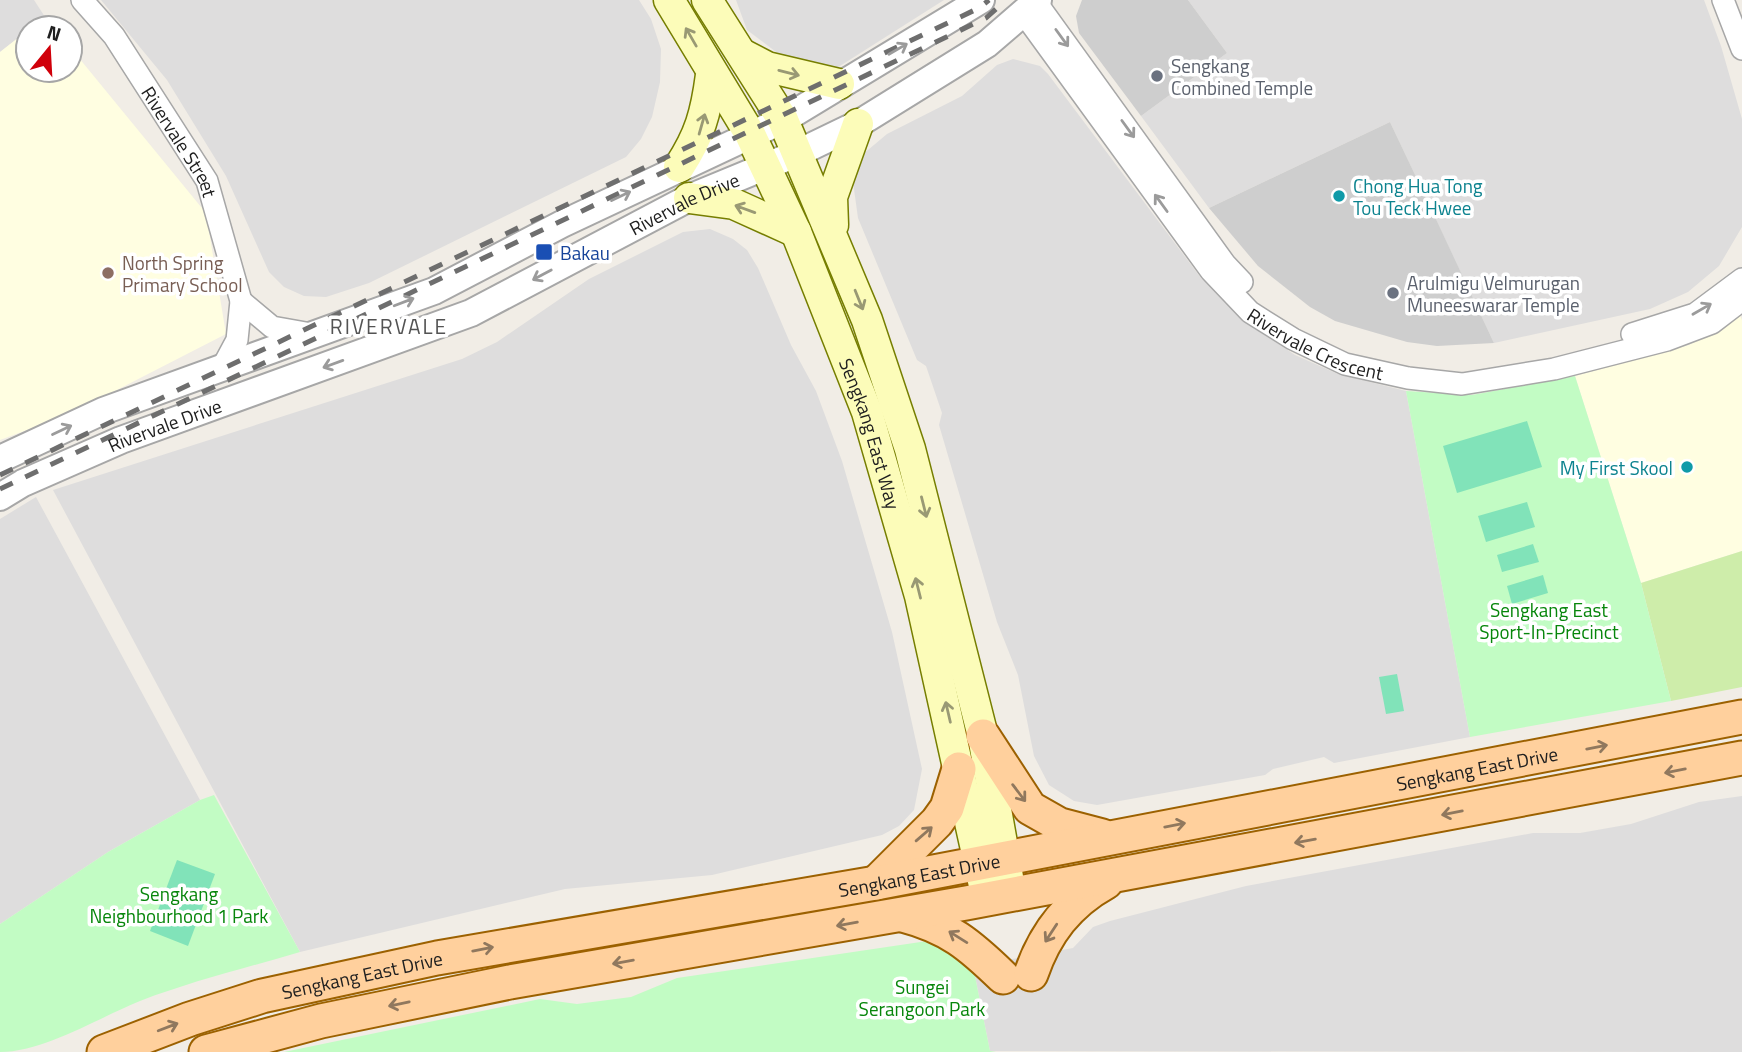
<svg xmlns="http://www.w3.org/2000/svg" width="1742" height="1052" font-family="'Titillium Web',sans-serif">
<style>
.residential{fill:#dedddd}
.education{fill:#fffee1}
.religious{fill:#cecece}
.grass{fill:#ceedaa}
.park{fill:#c2fcc4}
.pitch{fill:#81e3b9}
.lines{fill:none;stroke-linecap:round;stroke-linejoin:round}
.minor-casing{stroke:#a7a7a7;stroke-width:24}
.tertiary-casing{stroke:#a7a7a7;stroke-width:30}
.secondary-casing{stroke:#767e00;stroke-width:33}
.primary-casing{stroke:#9c6100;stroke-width:37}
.minor{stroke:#fff;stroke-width:21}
.tertiary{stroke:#fff;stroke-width:26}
.secondary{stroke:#fcfcb9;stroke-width:30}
.primary{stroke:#ffd09d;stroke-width:33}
.rail{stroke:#6e6e6e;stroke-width:5;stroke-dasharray:14 14;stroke-linecap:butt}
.oneway{stroke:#999974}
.oneway2{stroke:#9b9b9b}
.oneway3{stroke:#90785e}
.worship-dot{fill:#6b7280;stroke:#fff;stroke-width:2.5}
.culture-dot{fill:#0f9aa8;stroke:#fff;stroke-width:2.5}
.transit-dot{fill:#1a4fb4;stroke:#fff;stroke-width:2.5}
.education-dot{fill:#8d6e63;stroke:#fff;stroke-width:2.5}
.labels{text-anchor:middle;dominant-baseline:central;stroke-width:7;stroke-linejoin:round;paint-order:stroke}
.worship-label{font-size:19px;fill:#5b616d;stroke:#fff;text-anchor:start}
.street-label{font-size:19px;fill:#202020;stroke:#fff}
.culture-label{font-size:19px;fill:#0d838f;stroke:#fff;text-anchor:start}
.transit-label{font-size:19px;fill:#164399;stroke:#fff;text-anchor:start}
.education-label{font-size:19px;fill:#785e54;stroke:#fff;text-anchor:start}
.park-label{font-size:19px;fill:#07860b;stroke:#fff}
.neighbourhood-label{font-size:21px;letter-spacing:2px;fill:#535353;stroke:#fff}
</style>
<rect width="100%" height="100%" fill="#f1ede6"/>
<!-- residential -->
<g class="residential">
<path d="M 0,0 L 34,0 L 45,17 L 0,52 Z"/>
<path d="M 101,0 L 639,0 L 651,19 L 661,49 L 660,82 L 652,117 L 641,139 L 626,157 L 369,283 L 326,297 L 304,296 L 284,287 L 269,272 L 226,176 L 167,80 Z"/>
<path d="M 736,0 L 944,0 L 832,71 L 784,58 L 747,30 Z"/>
<path d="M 1188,0 L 1704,0 L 1721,46 L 1742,119 L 1742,227 L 1719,266 L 1688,292 L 1650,309 L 1494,343 L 1390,122 L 1209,208 L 1141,116 L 1227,53 Z"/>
<path d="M 1013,59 L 1040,66 L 1048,74 L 1201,278 L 1256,329 L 1295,355 L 1338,374 L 1406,391 L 1470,737 L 1334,763 L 1324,757 L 1273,769 L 1265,775 L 1097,805 L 1074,801 L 1049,785 L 1034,756 L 1018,675 L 997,622 L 939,425 L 942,413 L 926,366 L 917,360 L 858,218 L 853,182 L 862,155 L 887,134 L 962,96 L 997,65 Z"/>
<path d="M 710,229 L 733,239 L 747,250 L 758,268 L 791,345 L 816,391 L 842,461 L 892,632 L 922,769 L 914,810 L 899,826 L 882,835 L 712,875 L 565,889 L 300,952 L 53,490 L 462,359 L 497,342 L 589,279 L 683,232 Z"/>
<path d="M 36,497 L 200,800 L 108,852 L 0,924 L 0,519 Z"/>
<path d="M 1742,796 L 1742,1052 L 990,1051 L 973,966 L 1073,948 L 1093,927 L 1110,921 L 1246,886 L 1533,833 L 1580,833 L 1631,824 L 1699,802 Z"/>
</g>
<!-- education -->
<g class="education">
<path d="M 28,30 L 28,70 L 70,70 L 70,47 L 206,213 L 226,334 L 70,414 L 0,440 L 0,52 Z"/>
<path d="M 1739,313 L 1742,320 L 1742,551 L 1641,583 L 1575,376 L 1689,345 L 1716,331 Z"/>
</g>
<!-- religious -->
<g class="religious">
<path d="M 1082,0 L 1188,0 L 1227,53 L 1141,116 L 1079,33 L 1076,16 Z"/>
<path d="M 1390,122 L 1435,217 L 1494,343 L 1437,346 L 1407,342 L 1335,321 L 1310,307 L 1258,266 L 1209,208 Z"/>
</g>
<!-- grass -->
<path class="grass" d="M 1742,551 L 1742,687 L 1671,701 L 1641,583 Z"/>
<!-- park -->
<g class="park">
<path d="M 1575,376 L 1641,583 L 1671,701 L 1470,737 L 1406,391 L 1472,395 Z"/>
<path d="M 214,795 L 300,952 C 246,968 192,981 140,1001 C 98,1018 44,1052 0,1052 L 0,924 L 108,852 L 200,800 Z"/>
<path d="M 961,936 L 973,966 L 990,1051 L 996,1052 L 284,1052 L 540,999 L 577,1004 L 631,997 L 677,978 Z"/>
</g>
<!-- pitch -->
<g class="pitch">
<path d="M 1527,421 L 1542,467 L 1457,493 L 1443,446 Z"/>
<path d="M 1527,502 L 1535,527 L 1486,542 L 1478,516 Z"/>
<path d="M 1533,544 L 1539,562 L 1502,572 L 1497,555 Z"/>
<path d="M 1543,575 L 1548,593 L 1512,604 L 1507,586 Z"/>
<path d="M 1397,674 L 1404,711 L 1386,714 L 1379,677 Z"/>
<path d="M 177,860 L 215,874 L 188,946 L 150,931 Z"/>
</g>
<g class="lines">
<defs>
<g id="minor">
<path id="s1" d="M 82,0 L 114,36 L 207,181 L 241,301 L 237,340 L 222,368"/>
<path d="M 1723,0 L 1742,49"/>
<path d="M 1036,2 L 1225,264 L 1242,282"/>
<path id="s2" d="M 1024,14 L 1211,271 L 1250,312 L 1293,339 L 1345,364 L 1408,378 L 1462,384 L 1554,369 L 1667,340 L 1712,323 L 1742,300"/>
<path d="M 241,301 L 272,327 L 317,335"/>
<path d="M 1632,334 L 1695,314 L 1742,279"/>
</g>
<g id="tertiary">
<path d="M 0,459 L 103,411 L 434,291 L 562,224 L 783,120 L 981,0"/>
<path id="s3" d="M 0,497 L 23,483 L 121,440 L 471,313 L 689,198 L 798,153 L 858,124 L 987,44 L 1038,0"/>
</g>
<g id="secondary">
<path id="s4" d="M 669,0 L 750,134 L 796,232 L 867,412 L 920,596 L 987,899"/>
<path d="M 707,0 L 783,120 L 867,320 L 910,449 L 983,736 L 1011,894"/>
<path d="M 742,54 L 767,67 L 839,84"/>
<path d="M 679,167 C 700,135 706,113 711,75"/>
<path d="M 689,198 L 734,204 L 796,232"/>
<path d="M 833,225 L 832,197 L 858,124"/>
</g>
<g id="primary">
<path d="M 983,736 L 1030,808 L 1060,825 L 1102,836"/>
<path d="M 876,883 L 937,822 L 947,808 L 959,769"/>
<path d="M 903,915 C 949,927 970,945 1003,977"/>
<path d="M 1031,974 C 1045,933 1068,903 1106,882"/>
<path id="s5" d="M 104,1052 L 190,1019 L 262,996 L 437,958 L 876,883 L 1742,717"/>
<path d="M 206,1052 L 321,1021 L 510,982 L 966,903 L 1742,758"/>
</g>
</defs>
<!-- minor casing -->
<use href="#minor" class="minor-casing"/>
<!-- tertiary casing -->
<use href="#tertiary" class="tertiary-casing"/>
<!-- secondary casing -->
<use href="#secondary" class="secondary-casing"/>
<!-- primary casing -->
<use href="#primary" class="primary-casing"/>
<!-- minor -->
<use href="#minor" class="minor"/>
<!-- tertiary -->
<use href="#tertiary" class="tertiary"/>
<!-- secondary -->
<use href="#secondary" class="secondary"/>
<!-- primary -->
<use href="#primary" class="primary"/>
<!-- rail -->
<g class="rail">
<path d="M 0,475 L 979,8 L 989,0"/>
<path d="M 0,489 L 986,18 L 1006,0"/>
</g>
</g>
<!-- one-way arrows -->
<defs><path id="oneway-shaft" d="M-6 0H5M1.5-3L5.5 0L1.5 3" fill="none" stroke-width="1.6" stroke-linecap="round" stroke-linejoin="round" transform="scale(1.75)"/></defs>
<g class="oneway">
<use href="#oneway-shaft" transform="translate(691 37) rotate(-120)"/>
<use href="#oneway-shaft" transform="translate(789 73) rotate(14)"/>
<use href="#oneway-shaft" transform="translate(702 124) rotate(-74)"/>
<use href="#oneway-shaft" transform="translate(745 209) rotate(-160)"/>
<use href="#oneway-shaft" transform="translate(859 300) rotate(68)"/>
<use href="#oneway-shaft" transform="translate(924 507) rotate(76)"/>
<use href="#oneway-shaft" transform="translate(918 588) rotate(-104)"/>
<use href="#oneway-shaft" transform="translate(948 712) rotate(-103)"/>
</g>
<g class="oneway2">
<use href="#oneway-shaft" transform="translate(1062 38) rotate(54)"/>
<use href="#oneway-shaft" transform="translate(898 49) rotate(-30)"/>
<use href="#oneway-shaft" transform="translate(1128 129) rotate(54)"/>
<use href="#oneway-shaft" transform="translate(621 196) rotate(-26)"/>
<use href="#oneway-shaft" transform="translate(1161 203) rotate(-126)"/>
<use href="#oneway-shaft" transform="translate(542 275) rotate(152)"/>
<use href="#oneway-shaft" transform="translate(404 302) rotate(-21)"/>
<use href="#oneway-shaft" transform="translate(1702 309) rotate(-30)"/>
<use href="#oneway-shaft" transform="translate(333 364) rotate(160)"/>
<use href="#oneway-shaft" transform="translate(62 430) rotate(-25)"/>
</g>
<g class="oneway3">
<use href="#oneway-shaft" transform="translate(1597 747) rotate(-11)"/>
<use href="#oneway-shaft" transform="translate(1675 771) rotate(169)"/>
<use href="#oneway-shaft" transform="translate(1019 793) rotate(53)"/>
<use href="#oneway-shaft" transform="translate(1452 813) rotate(169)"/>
<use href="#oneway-shaft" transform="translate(1175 825) rotate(-11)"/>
<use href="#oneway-shaft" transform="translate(924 834) rotate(-41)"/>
<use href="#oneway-shaft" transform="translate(1305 841) rotate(170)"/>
<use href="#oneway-shaft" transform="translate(847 924) rotate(170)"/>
<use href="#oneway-shaft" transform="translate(1051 933) rotate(123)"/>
<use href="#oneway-shaft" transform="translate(958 937) rotate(-148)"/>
<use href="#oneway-shaft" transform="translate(483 949) rotate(-11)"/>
<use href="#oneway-shaft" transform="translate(623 962) rotate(170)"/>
<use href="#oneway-shaft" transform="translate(399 1004) rotate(168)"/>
<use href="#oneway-shaft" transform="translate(168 1027) rotate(-21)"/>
</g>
<!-- markers -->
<g class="worship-dot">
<circle cx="1157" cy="76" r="7"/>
<circle cx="1393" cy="293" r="7"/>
</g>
<g class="culture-dot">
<circle cx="1339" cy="196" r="7"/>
<circle cx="1687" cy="467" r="7"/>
</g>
<rect class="transit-dot" x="535" y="243" width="18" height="18" rx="3.5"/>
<circle class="education-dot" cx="108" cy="273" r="7"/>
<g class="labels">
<!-- worship labels -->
<g class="worship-label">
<text x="1171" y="65">Sengkang<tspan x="1171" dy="22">Combined Temple</tspan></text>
<text x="1407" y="282">Arulmigu Velmurugan<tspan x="1407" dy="22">Muneeswarar Temple</tspan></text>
</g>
<!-- street labels -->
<g class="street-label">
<text stroke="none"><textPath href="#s1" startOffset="173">Rivervale Street</textPath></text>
<text stroke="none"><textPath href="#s3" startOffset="746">Rivervale Drive</textPath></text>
<text stroke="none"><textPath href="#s2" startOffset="448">Rivervale Crescent</textPath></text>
<text stroke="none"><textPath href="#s3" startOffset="180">Rivervale Drive</textPath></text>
<text stroke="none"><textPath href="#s4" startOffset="480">Sengkang East Way</textPath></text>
<text stroke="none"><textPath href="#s5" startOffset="1404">Sengkang East Drive</textPath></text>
<text stroke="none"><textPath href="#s5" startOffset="836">Sengkang East Drive</textPath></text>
<text stroke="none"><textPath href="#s5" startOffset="270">Sengkang East Drive</textPath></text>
</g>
<!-- culture labels -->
<g class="culture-label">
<text x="1353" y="185">Chong Hua Tong<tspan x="1353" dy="22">Tou Teck Hwee</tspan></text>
<text x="1673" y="467" text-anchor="end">My First Skool</text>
</g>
<!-- transit labels -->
<g class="transit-label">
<text x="560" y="252">Bakau</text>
</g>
<!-- education labels -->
<g class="education-label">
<text x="122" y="262">North Spring<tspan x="122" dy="22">Primary School</tspan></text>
</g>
<!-- park labels -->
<g class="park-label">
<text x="1549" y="609">Sengkang East<tspan x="1549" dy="22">Sport-In-Precinct</tspan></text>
<text x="179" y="893">Sengkang<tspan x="179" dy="22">Neighbourhood 1 Park</tspan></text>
<text x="922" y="986">Sungei<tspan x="922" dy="22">Serangoon Park</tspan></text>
</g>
<!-- neighbourhood labels -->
<g class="neighbourhood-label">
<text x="389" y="326">RIVERVALE</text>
</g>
</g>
<!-- north arrow -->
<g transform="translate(49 49) rotate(18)"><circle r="33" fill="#ffffff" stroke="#a6a6a6" stroke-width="2"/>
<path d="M0-5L12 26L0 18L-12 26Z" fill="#d0000a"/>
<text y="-10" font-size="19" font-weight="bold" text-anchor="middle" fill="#202020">N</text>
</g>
</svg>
